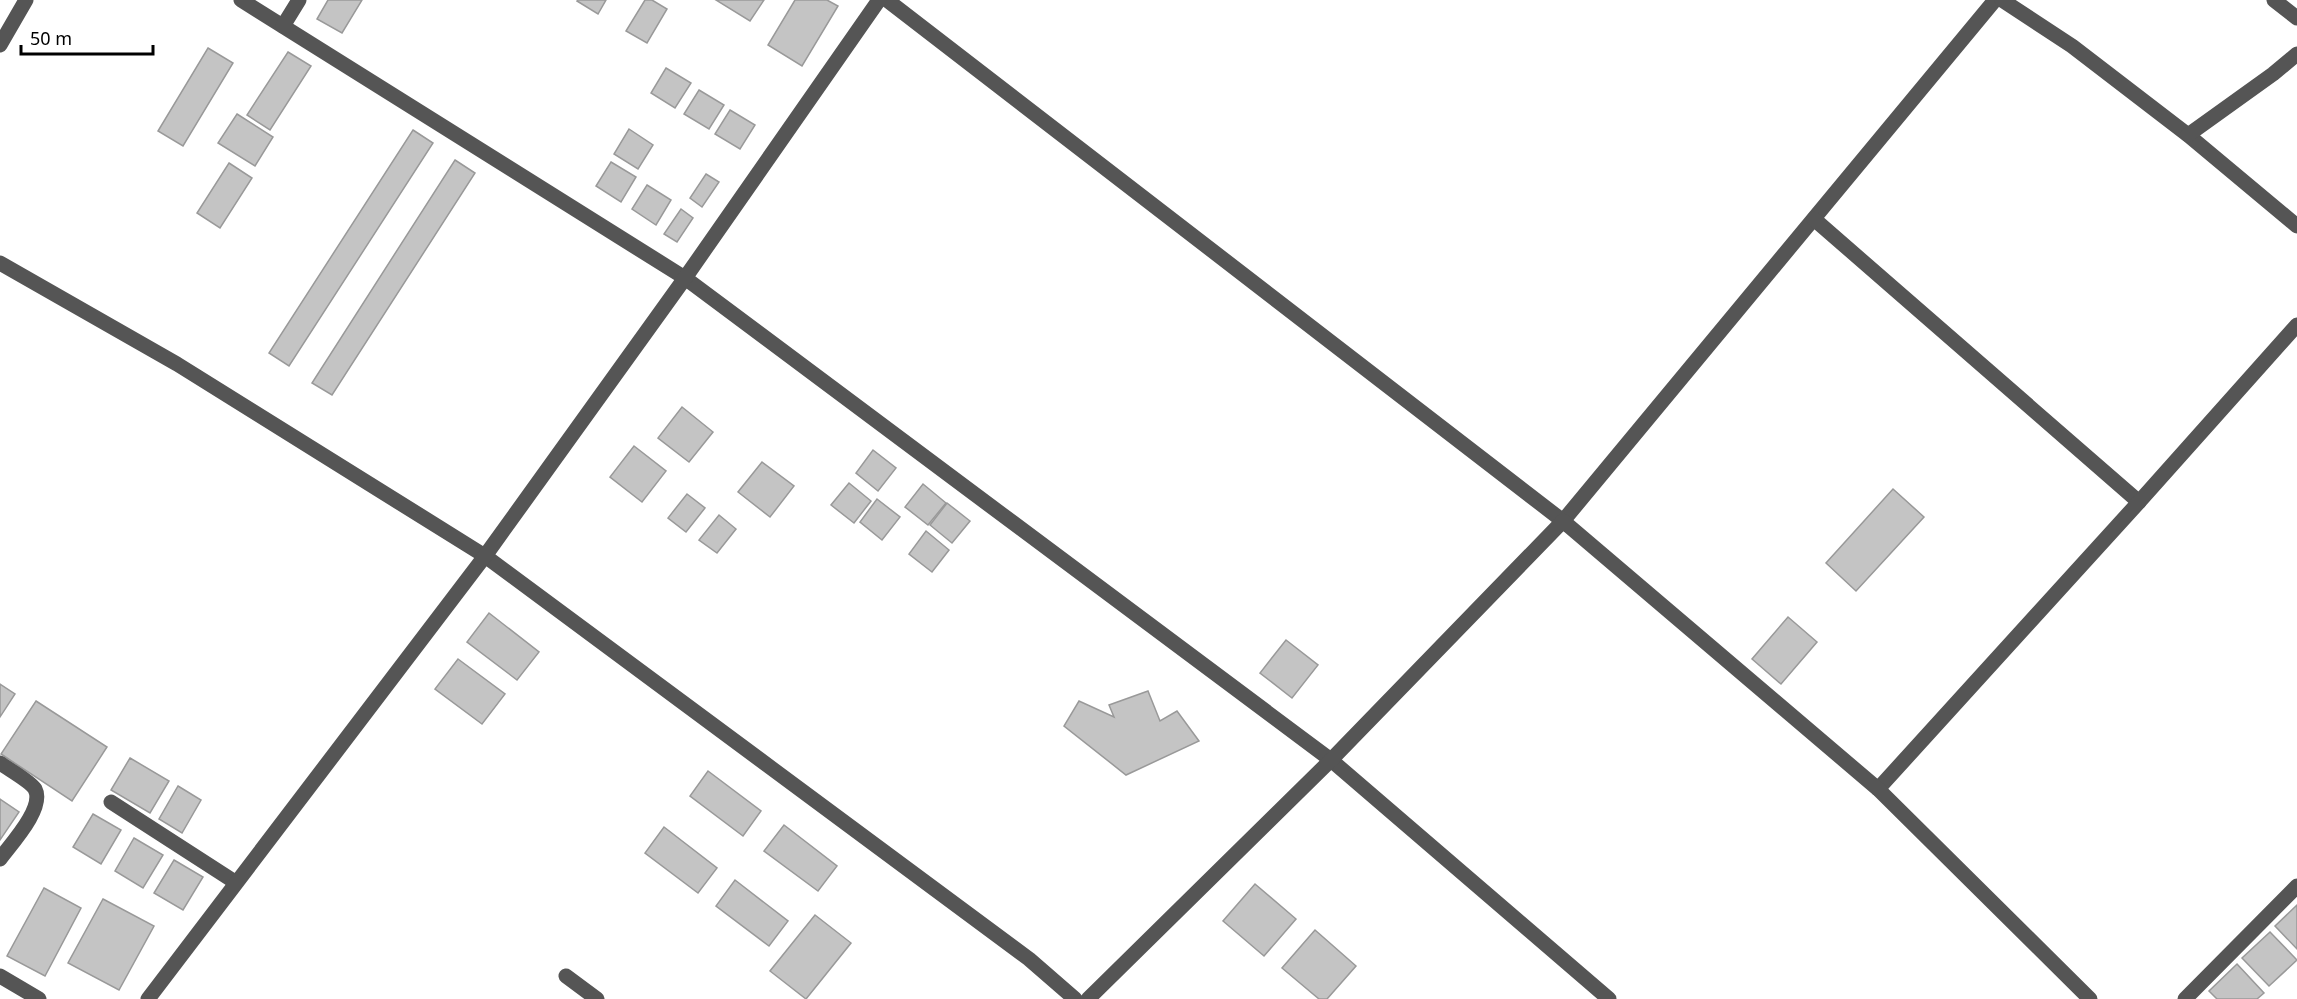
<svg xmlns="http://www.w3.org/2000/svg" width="2297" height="999" font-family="'Noto Sans',sans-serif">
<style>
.building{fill:#c4c4c4;stroke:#999;stroke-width:1.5}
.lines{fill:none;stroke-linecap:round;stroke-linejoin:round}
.minor{stroke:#555;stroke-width:15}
</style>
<rect width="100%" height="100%" fill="#fff"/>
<!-- building -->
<g class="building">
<path d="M 328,0 L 362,0 L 342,33 L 317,19 Z"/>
<path d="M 578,0 L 606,0 L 598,14 L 577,1 Z"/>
<path d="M 645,0 L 652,0 L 667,9 L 647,43 L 626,31 Z"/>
<path d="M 716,0 L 764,0 L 750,21 Z"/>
<path d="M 795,0 L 827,0 L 838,6 L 802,66 L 768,45 Z"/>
<path d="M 208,48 L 233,63 L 183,146 L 158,131 Z"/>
<path d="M 288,52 L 311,66 L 270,130 L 247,115 Z"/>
<path d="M 666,68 L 691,83 L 675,108 L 651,93 Z"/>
<path d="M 699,90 L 724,105 L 709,129 L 684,114 Z"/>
<path d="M 730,110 L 755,125 L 740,149 L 715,134 Z"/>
<path d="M 237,114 L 273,137 L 255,166 L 218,143 Z"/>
<path d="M 629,129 L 653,145 L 638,169 L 614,154 Z"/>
<path d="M 413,130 L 433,143 L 289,366 L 269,353 Z"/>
<path d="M 455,160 L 475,173 L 332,395 L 312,383 Z"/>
<path d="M 611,162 L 636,177 L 621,202 L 596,186 Z"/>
<path d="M 229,163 L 252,178 L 220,228 L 197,213 Z"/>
<path d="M 706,174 L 719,182 L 702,207 L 690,198 Z"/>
<path d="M 647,185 L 671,200 L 656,225 L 632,209 Z"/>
<path d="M 681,209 L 693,218 L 677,242 L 664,234 Z"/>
<path d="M 682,407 L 713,432 L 689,462 L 658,438 Z"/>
<path d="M 634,446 L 666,471 L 642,502 L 610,477 Z"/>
<path d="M 873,450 L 896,468 L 878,491 L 856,473 Z"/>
<path d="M 762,462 L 794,486 L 770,517 L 738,492 Z"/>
<path d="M 849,483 L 871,501 L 854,523 L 831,505 Z"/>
<path d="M 923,484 L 946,503 L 928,525 L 905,507 Z"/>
<path d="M 1893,489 L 1924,517 L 1856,591 L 1826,563 Z"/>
<path d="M 687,494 L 705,508 L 686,532 L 668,518 Z"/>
<path d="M 877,499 L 900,517 L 882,540 L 860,522 Z"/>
<path d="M 947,503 L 970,521 L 952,543 L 930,525 Z"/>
<path d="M 719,515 L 736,529 L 717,553 L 699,540 Z"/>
<path d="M 926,531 L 949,550 L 932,572 L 909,554 Z"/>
<path d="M 489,613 L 539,652 L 517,680 L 467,642 Z"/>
<path d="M 1788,617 L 1817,642 L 1781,684 L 1752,659 Z"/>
<path d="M 1286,640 L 1318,665 L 1292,698 L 1260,673 Z"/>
<path d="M 458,659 L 505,694 L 482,724 L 435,689 Z"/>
<path d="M 0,684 L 15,694 L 0,717 Z"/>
<path d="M 1148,691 L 1160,721 L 1177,711 L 1199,741 L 1126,775 L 1064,726 L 1079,701 L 1114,717 L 1109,705 Z"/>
<path d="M 36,701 L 107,747 L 72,801 L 1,754 Z"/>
<path d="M 130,758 L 169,781 L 150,813 L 111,790 Z"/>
<path d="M 708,771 L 761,811 L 743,836 L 690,796 Z"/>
<path d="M 178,786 L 201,800 L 182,833 L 159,819 Z"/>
<path d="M 0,799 L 19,812 L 0,840 Z"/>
<path d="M 93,814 L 121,830 L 101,864 L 73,847 Z"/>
<path d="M 784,825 L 837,866 L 818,891 L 764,851 Z"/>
<path d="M 664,827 L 717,868 L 698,893 L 645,853 Z"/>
<path d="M 134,838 L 163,855 L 143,888 L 115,871 Z"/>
<path d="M 174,860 L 203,877 L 183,910 L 154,893 Z"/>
<path d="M 735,880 L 788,921 L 769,946 L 716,906 Z"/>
<path d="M 1255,884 L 1296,919 L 1264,956 L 1223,921 Z"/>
<path d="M 44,888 L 81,908 L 45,976 L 7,956 Z"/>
<path d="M 103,899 L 154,926 L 119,990 L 68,963 Z"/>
<path d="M 2297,905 L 2297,949 L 2275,926 Z"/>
<path d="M 815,915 L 851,943 L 806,999 L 770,971 Z"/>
<path d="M 1315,930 L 1356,966 L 1327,999 L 1319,999 L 1282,968 Z"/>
<path d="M 2270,932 L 2297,960 L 2269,986 L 2242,958 Z"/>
<path d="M 2237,964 L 2264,993 L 2257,999 L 2217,999 L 2209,991 Z"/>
</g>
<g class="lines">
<!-- minor -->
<g class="minor">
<path d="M 241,0 L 685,278 L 1331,760 L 1609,999"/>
<path d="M 887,0 L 1563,521 L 1995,0"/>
<path d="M 2002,0 L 2072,46 L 2188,135 L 2297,226"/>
<path d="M 2274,0 L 2297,18"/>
<path d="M 283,26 L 299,0"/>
<path d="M 0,45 L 26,0"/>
<path d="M 2188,135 L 2273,74 L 2297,54"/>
<path d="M 1814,219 L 2139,502"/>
<path d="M 0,263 L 177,364 L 485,556 L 1029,959 L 1075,999"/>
<path d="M 0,763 C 8,769 30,781 35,789 C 45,808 11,844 0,859"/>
<path d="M 1878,789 L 2139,502 L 2297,325"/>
<path d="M 111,802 L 235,882"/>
<path d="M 0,976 L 39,999"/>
<path d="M 566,976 L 597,999"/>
<path d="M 148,999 L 485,556 L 685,278 L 879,0"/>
<path d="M 1088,999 L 1331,760 L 1563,521 L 1878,789 L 2090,999"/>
<path d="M 2185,999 L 2297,886"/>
</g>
</g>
<!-- scale -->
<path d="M21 45v9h132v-9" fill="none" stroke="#000000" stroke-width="3"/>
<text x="30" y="45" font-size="18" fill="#000000" stroke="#ffffff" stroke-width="4.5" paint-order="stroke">50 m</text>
</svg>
